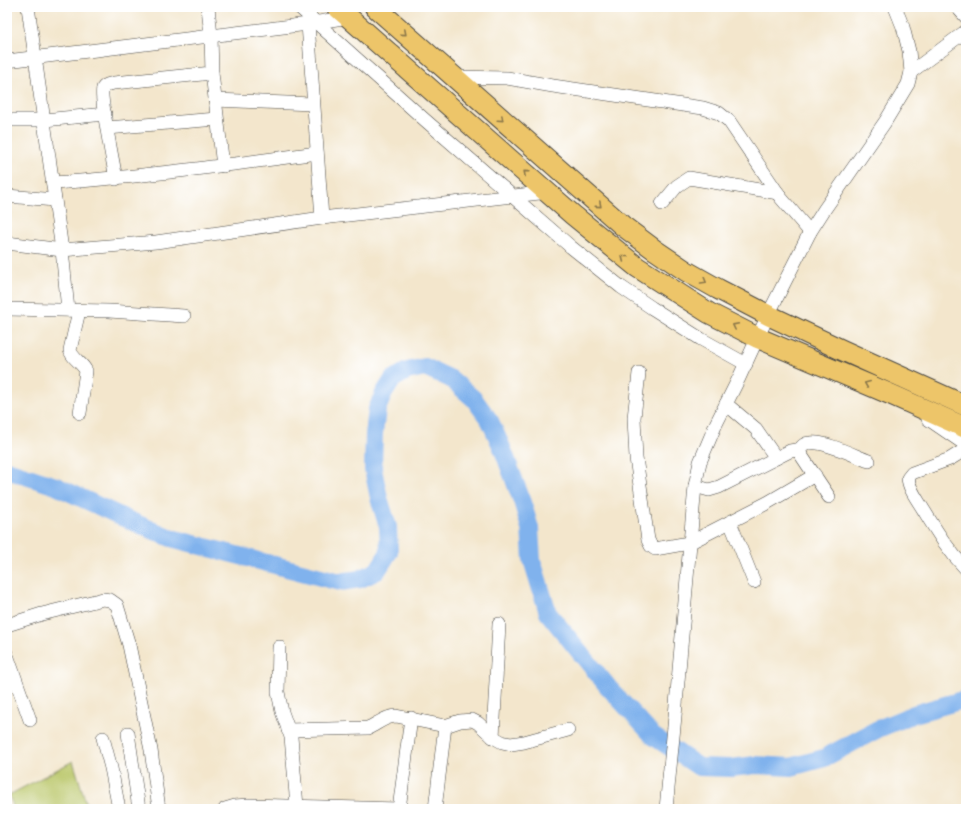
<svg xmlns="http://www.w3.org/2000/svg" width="973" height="816" font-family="'EB Garamond',serif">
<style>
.green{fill:#b9c668;stroke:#72784a}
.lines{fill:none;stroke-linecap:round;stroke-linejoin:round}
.river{stroke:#80b2ed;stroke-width:18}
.minor-casing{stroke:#494743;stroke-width:14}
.highway-casing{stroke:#494743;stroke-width:22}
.minor{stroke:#fff;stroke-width:13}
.highway{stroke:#edc569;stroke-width:20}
.oneway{stroke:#8c784a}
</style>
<rect width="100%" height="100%" fill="#fff"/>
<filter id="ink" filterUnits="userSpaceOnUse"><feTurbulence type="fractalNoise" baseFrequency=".025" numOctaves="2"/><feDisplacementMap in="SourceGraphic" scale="8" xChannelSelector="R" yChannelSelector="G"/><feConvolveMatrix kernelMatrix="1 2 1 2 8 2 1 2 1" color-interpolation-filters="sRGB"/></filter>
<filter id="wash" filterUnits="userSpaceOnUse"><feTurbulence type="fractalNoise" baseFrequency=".012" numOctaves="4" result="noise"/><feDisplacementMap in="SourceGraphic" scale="16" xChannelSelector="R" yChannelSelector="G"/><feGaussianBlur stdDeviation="0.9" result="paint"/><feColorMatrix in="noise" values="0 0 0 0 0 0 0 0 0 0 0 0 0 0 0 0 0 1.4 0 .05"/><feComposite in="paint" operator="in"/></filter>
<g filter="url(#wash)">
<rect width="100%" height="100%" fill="#f3e6cc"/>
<!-- green -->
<path class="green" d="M 73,761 L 88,809 L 14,809 L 9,795 Z"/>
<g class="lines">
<!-- river -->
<path class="river" d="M 7,470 L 56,486 L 124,518 L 171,538 L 340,582 L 360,579 L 377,571 L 389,552 L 388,527 L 379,498 L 373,469 L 374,434 L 377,409 L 384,393 L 393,379 L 407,371 L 425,367 L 451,379 L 474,399 L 490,421 L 503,450 L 522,501 L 530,528 L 532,560 L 548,613 L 609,688 L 653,736 L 699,767 L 731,768 L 755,765 L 791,767 L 824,758 L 878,729 L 914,714 L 966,699"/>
</g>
</g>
<g filter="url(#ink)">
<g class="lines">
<defs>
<g id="minor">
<path d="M 28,7 L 62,250 L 68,310"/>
<path d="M 208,7 L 211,36 L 212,73 L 223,166"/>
<path d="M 299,7 L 425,120 L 571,247 L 621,287 L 652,308 L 701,339 L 746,364"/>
<path d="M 957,7 L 966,17"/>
<path d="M 308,24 L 322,218"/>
<path d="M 7,61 L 308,24 L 348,17"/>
<path d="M 911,72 L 966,31"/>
<path d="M 454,77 L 507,78 L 553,86 L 703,108 L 719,113 L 729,121 L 781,198 L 810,232"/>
<path d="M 215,100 L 313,104"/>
<path d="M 7,120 L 44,120 L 105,114"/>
<path d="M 107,128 L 217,119"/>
<path d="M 116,179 C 114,166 99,95 103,88 C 105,84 110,84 114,83 L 212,73"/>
<path d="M 53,183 C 141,177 229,165 317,153"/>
<path d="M 7,196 L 55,200"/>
<path d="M 662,204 L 677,186 L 689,178 L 778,193"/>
<path d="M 7,243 L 62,250 L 156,242 L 322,218 L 548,192"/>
<path d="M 7,309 L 109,311 L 184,316"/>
<path d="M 79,311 L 70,350 C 72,359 82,362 86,371 L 80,413"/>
<path d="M 639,373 L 634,418 L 636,458 L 648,540 L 651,546 L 655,549 L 689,543 L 767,503 L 815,475"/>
<path d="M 726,404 L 756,429 L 776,458"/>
<path d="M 928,419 L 966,445"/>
<path d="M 966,449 L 950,459 L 912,473 L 908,478 C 909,489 917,499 923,509 C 937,532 947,549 966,569"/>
<path d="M 799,452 C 801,446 805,443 811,443 C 825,441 855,456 869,461"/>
<path d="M 695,486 L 709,490 L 719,487 L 790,451 L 796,450 L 799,452 L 829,497"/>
<path d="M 730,522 L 754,582"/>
<path d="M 7,625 L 42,614 L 103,599 L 110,600 L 117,605 L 129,645 L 151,750 L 159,809"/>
<path d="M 279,647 L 278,692 L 282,712 L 291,737 L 297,806"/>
<path d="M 7,655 L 30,720"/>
<path d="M 288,730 L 368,728 C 377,724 386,716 396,716 L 445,726 L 460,721 L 472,720 L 478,723 L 493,737 L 502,742 L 511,744 L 524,742 L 568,730"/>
<path d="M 128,733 L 139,809"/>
<path d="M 493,737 L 499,624"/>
<path d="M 103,738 L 111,768 L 119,809"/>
<path d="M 225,809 L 235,806 L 248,805 L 399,809"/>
<path d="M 399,809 L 411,718"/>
<path d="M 435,809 L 445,726"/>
<path d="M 666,809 L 675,716 L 695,486 L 700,462 L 716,424 L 739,378 L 768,315 L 810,232 L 824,210 L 885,122 L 908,84 L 911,72 L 909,51 L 903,27 L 895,7"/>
</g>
<g id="highway">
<path d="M 337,7 L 573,215 L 637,267 L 709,313 L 758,338 L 890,394 L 966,428"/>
<path d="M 375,7 L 564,174 L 623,226 L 655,250 L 686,271 L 718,289 L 768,315 L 842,350 L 966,406"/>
</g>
</defs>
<!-- minor casing -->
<use href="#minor" class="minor-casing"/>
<!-- highway casing -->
<use href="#highway" class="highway-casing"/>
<!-- minor -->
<use href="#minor" class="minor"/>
<!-- highway -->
<use href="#highway" class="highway"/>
</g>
<!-- one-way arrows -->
<defs><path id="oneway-chevron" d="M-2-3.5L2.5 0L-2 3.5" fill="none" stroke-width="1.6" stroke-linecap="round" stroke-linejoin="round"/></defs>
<g class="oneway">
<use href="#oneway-chevron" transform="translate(404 33) rotate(41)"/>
<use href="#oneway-chevron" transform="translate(501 119) rotate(42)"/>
<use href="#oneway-chevron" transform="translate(526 173) rotate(-139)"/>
<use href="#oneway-chevron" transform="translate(599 205) rotate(41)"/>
<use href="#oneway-chevron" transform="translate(624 258) rotate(-142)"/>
<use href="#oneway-chevron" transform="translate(704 281) rotate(30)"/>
<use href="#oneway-chevron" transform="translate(735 326) rotate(-153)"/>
<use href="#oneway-chevron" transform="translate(867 384) rotate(-157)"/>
</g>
</g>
<!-- margin -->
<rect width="973" height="816" fill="none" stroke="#fff" stroke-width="24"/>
</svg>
